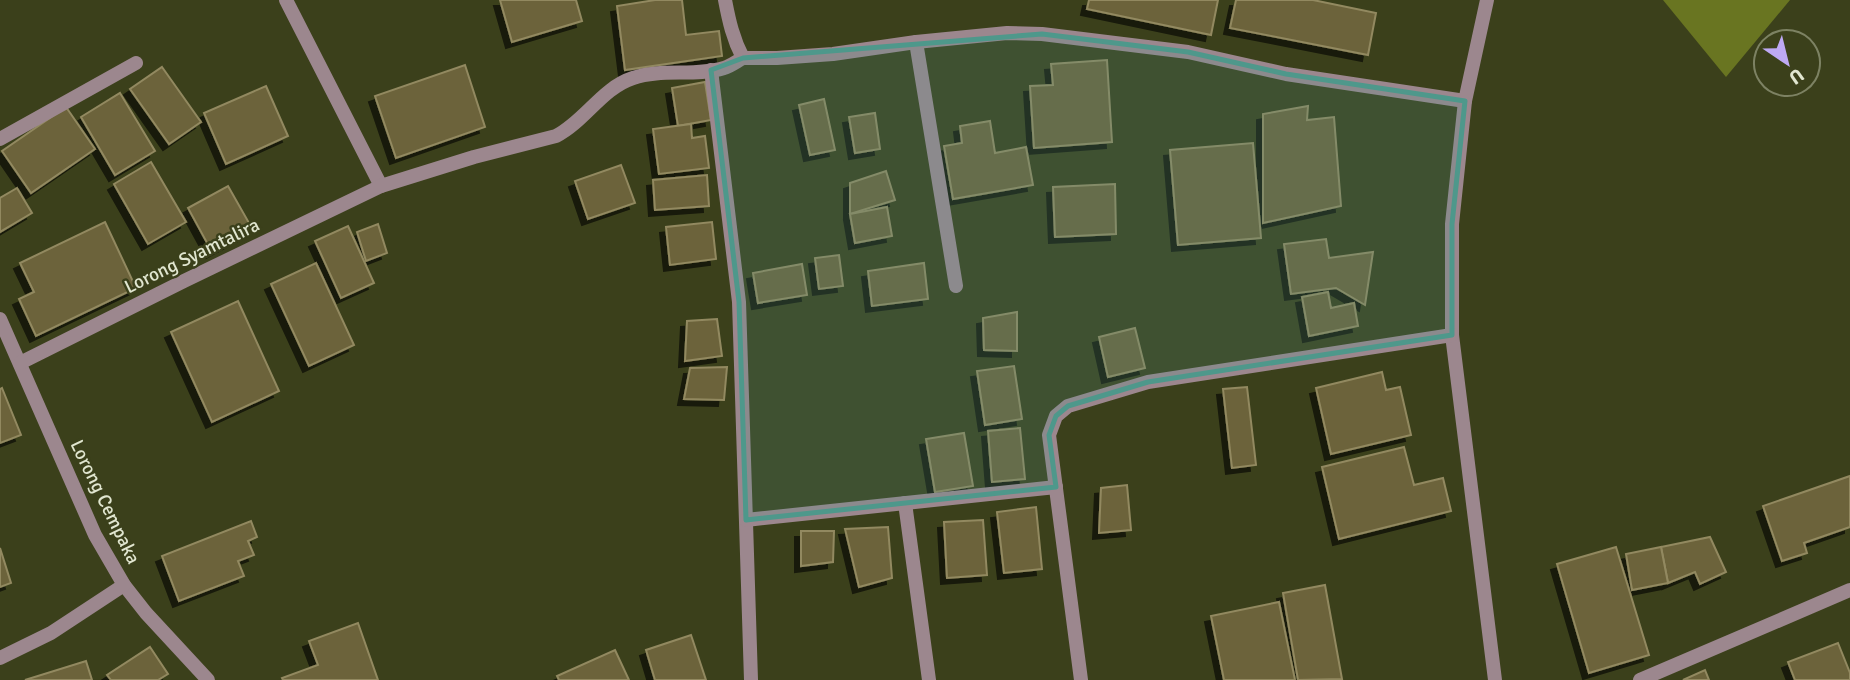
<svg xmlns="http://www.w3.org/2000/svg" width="1850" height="680" font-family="Signika,sans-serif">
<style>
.forest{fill:#697521}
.building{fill:#6c633b;stroke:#928960;stroke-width:2;filter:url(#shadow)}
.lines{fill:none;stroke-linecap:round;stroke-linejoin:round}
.street{stroke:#9c878e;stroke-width:14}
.marked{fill:#4e988b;fill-opacity:0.2;stroke:#4e988b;stroke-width:5;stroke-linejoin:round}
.labels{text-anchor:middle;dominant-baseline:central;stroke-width:5;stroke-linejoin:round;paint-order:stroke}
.street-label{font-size:19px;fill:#e1e6d0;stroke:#3b401b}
</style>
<defs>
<filter id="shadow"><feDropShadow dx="-6" dy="6" stdDeviation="0" flood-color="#0009"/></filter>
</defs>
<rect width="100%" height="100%" fill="#3b401b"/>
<!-- forest -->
<path class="forest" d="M 1663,0 L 1790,0 L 1726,77 Z"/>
<!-- building -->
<g class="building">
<path d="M 500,0 L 576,0 L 582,21 L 512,42 Z"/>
<path d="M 655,0 L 682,0 L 686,35 L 719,31 L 722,56 L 625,70 L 617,6 Z"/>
<path d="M 1089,0 L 1218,0 L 1211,35 L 1087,9 Z"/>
<path d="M 1236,0 L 1313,0 L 1376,13 L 1368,55 L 1230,28 Z"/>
<path d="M 1107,60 L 1112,142 L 1034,148 L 1030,86 L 1053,85 L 1051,64 Z"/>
<path d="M 465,65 L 485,127 L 396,158 L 375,96 Z"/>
<path d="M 162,67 L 201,122 L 169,144 L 130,89 Z"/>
<path d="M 705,82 L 711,120 L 678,126 L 672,88 Z"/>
<path d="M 266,86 L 288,136 L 226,164 L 204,113 Z"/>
<path d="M 120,93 L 155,151 L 115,175 L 81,117 Z"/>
<path d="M 824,99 L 835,150 L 810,155 L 799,105 Z"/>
<path d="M 1308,106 L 1307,120 L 1334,117 L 1341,206 L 1263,223 L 1263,114 Z"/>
<path d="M 66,107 L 95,149 L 31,193 L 2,151 Z"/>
<path d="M 875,113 L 880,149 L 855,153 L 849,117 Z"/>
<path d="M 990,121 L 995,153 L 1026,147 L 1033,185 L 953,199 L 944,146 L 962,143 L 960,126 Z"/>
<path d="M 691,124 L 692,138 L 705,136 L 709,168 L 659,174 L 653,129 Z"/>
<path d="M 1253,143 L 1261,238 L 1178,245 L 1170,150 Z"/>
<path d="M 151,162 L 186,222 L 148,244 L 114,184 Z"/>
<path d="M 621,165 L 635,203 L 588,219 L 575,181 Z"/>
<path d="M 886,171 L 895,200 L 850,214 L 850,183 Z"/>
<path d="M 707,175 L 709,206 L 655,210 L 653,180 Z"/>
<path d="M 1115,184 L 1116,234 L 1055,237 L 1053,187 Z"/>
<path d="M 228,186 L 253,230 L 212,252 L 188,208 Z"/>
<path d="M 17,188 L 32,213 L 0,232 L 0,198 Z"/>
<path d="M 887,207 L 892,236 L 855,243 L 850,214 Z"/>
<path d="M 105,222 L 136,288 L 36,336 L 19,299 L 34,292 L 20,263 Z"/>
<path d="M 712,222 L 716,259 L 670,265 L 666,227 Z"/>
<path d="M 378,224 L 387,253 L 366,261 L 357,232 Z"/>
<path d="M 348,226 L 374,283 L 341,298 L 315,241 Z"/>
<path d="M 1326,239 L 1329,258 L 1373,252 L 1365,305 L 1336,288 L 1291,294 L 1284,244 Z"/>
<path d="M 839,255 L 843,286 L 819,289 L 815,258 Z"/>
<path d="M 316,263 L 354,345 L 309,366 L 271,284 Z"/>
<path d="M 924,263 L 928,299 L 872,306 L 868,271 Z"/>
<path d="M 802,264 L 807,295 L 758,303 L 753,273 Z"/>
<path d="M 1328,292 L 1331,308 L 1354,303 L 1358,326 L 1309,336 L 1302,297 Z"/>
<path d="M 238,301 L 279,391 L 212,422 L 171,332 Z"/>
<path d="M 1017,312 L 1017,351 L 984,350 L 983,318 Z"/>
<path d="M 717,319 L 722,356 L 685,361 L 687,321 Z"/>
<path d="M 1135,328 L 1145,368 L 1108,377 L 1099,337 Z"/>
<path d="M 1014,366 L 1022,419 L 985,425 L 977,371 Z"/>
<path d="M 727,367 L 724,400 L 684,399 L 690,368 Z"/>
<path d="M 1382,372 L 1386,390 L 1400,387 L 1411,435 L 1331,454 L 1316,388 Z"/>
<path d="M 1247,387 L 1256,465 L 1232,468 L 1223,389 Z"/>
<path d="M 2,388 L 21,435 L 0,443 L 0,389 Z"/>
<path d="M 1020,428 L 1025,479 L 992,482 L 988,431 Z"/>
<path d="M 964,433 L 973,486 L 935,492 L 926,439 Z"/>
<path d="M 1404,447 L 1414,485 L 1443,478 L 1451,511 L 1339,539 L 1322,467 Z"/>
<path d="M 1850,476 L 1850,527 L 1804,543 L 1807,553 L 1782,561 L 1763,506 Z"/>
<path d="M 1127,485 L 1131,530 L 1099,533 L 1101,488 Z"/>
<path d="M 1036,507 L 1042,569 L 1004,573 L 997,512 Z"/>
<path d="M 983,520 L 987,575 L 947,578 L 944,522 Z"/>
<path d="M 251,521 L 257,537 L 248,541 L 254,555 L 238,561 L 244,576 L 179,601 L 162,556 Z"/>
<path d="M 888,527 L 892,578 L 859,587 L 845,529 Z"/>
<path d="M 801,531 L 834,531 L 833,562 L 801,566 Z"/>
<path d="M 1710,537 L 1726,572 L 1700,584 L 1695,572 L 1668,583 L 1661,547 Z"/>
<path d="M 1616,547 L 1649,655 L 1589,673 L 1557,564 Z"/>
<path d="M 1661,547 L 1668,583 L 1632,590 L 1626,554 Z"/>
<path d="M 0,548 L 11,583 L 0,587 Z"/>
<path d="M 1325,585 L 1342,679 L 1298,680 L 1283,593 Z"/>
<path d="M 1279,602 L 1295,680 L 1224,680 L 1211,616 Z"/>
<path d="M 358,623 L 378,680 L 283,680 L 282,678 L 318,665 L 309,641 Z"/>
<path d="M 691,635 L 706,680 L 655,680 L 646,650 Z"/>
<path d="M 1838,643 L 1850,673 L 1850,680 L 1795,680 L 1788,662 Z"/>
<path d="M 150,647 L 168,674 L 158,680 L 111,680 L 107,675 Z"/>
<path d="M 615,650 L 629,680 L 559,680 L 557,676 Z"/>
<path d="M 86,661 L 92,680 L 25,680 Z"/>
<path d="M 1705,670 L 1709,680 L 1683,680 Z"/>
</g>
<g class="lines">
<!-- street -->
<g class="street">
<path d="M 286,0 L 381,186"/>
<path d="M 725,0 C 729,21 733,39 743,58 L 777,58 L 833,54 L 916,42 L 1007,33 L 1042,34 L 1188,52 L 1286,74 L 1465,101"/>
<path d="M 1487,0 L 1465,101 L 1452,224 L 1452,335 L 1495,680"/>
<path d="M 916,42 L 956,286"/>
<path d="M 711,70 L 739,302 L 751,680"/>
<path d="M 0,139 L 136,63"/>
<path d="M 0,319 L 95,535 L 124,585 L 146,613 L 208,680"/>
<path d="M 20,363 L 184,281 L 381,186 L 474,157 L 556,136 C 585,121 602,88 633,78 C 662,68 695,77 724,68 C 731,66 737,61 743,58"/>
<path d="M 905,503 L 929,680"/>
<path d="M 746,520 L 1056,487"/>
<path d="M 0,658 L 51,633 L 124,585"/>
<path d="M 1081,680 L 1049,435 L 1056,416 L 1068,406 L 1148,382 L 1452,335"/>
<path d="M 1640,680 L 1850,590"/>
</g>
</g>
<!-- marked area -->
<path class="marked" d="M 1042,34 L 1188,52 L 1286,74 L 1465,101 L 1452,224 L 1452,335 L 1148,382 L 1068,406 L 1056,416 L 1049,435 L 1056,487 L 746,520 L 739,302 L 711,70 L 743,58 Z"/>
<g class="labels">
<!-- street labels -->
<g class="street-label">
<text transform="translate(192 256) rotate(-26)">Lorong Syamtalira</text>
<text transform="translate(105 502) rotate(64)">Lorong Cempaka</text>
</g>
</g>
<!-- north arrow -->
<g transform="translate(1787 63) rotate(145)"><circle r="33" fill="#3b401b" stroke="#7d8263" stroke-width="2"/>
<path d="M0-5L12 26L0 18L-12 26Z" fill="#bea9f4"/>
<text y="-10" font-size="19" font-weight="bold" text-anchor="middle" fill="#e1e6d0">U</text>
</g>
</svg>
